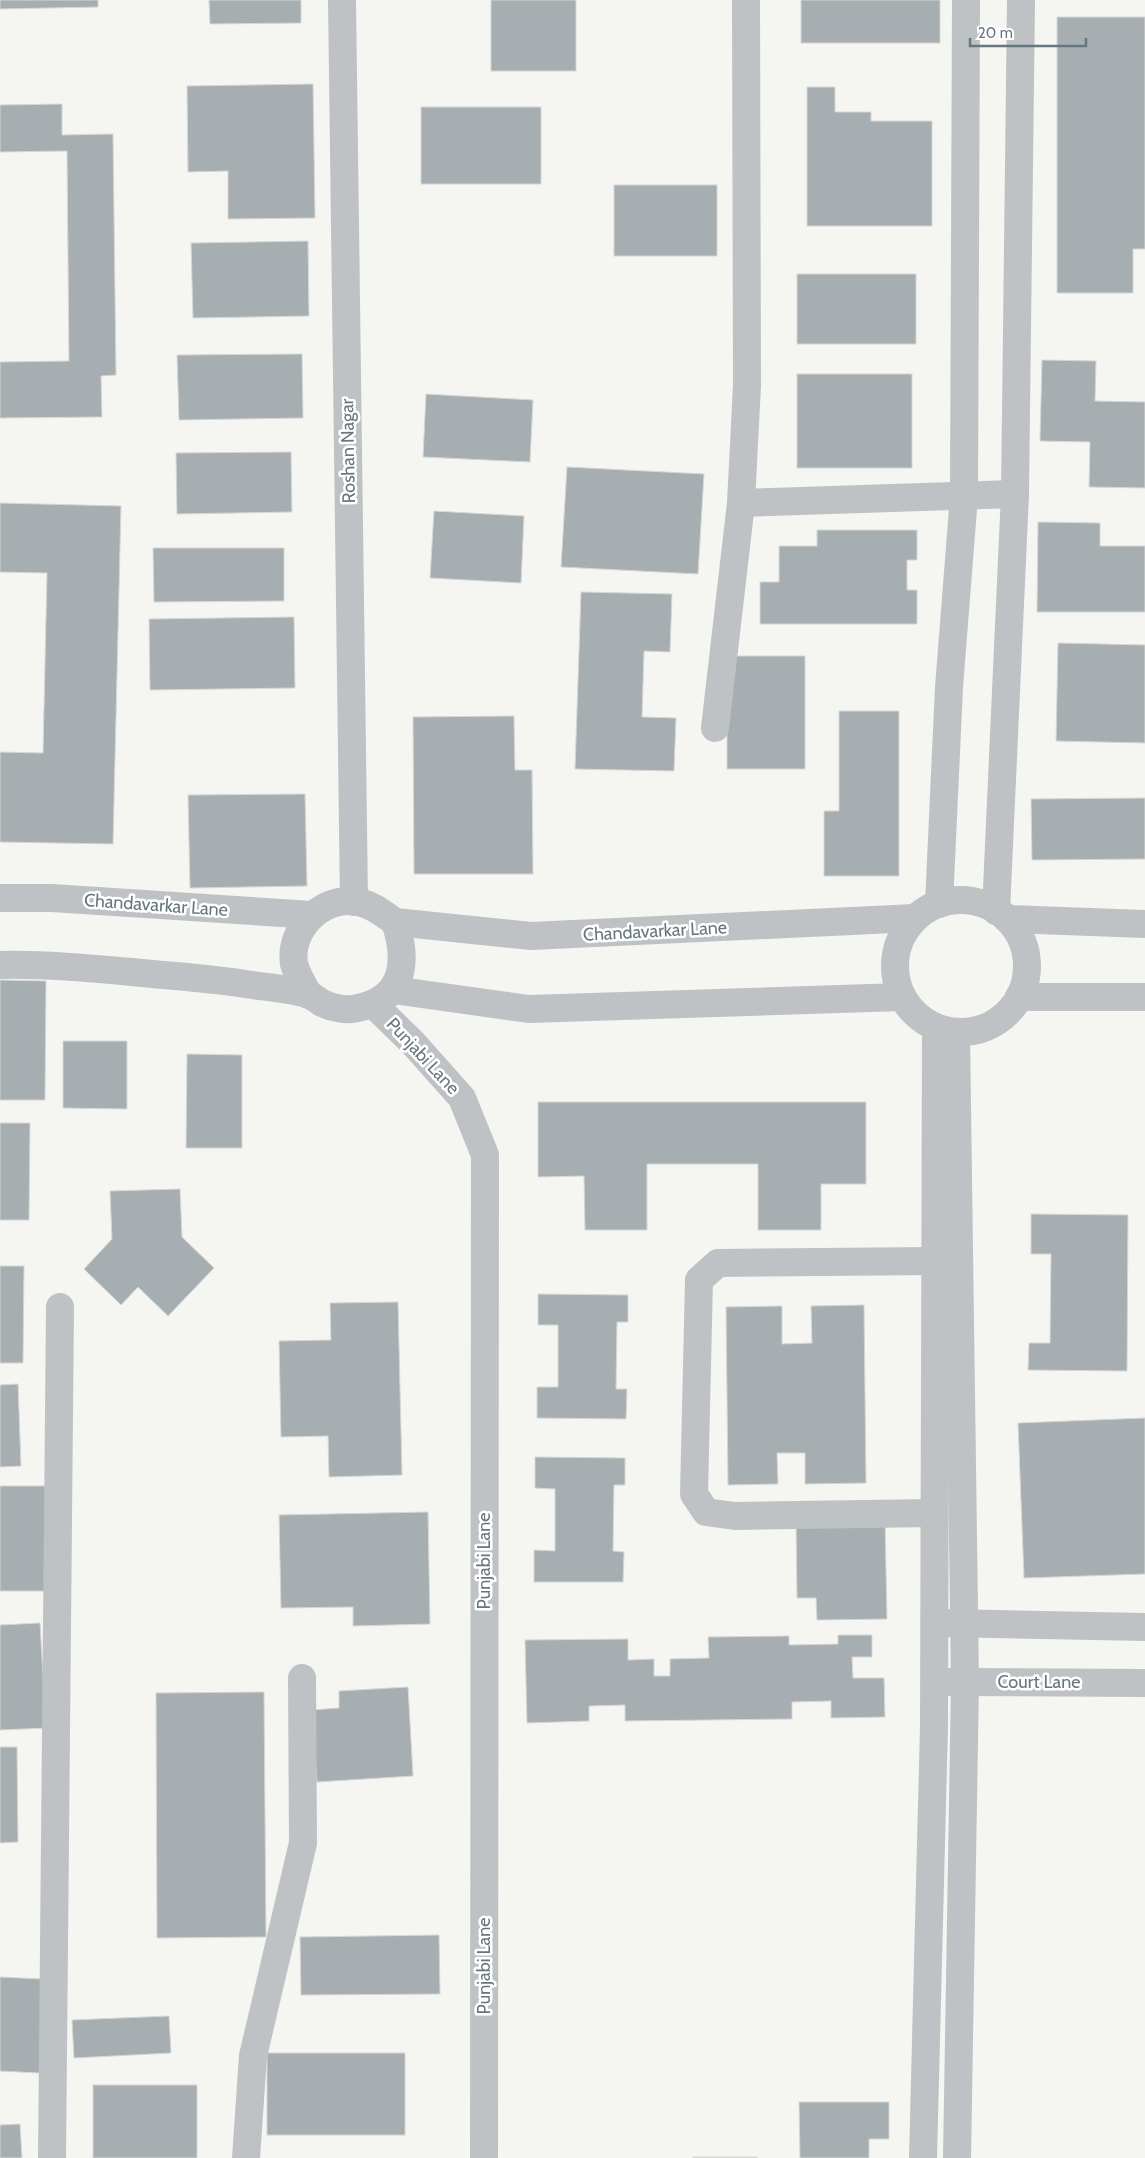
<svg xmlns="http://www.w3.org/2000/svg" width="1145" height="2158" font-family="Cabin,sans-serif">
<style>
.building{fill:#a6aeb2;stroke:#d6d6d4}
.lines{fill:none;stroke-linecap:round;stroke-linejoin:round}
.minor{stroke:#bec2c5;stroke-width:28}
.labels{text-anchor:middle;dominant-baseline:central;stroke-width:5;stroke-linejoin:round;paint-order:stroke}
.street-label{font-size:18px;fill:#677780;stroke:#fff}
</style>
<rect width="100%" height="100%" fill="#f5f5f2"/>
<!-- building -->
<g class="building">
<path d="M 0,0 L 98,0 L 98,7 L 0,9 Z"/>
<path d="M 209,0 L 301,0 L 301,23 L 210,24 Z"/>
<rect x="491" y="0" width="85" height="71"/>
<rect x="801" y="0" width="139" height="43"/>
<path d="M 1057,17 L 1145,17 L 1145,249 L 1133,249 L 1133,293 L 1057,293 Z"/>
<path d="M 313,84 L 315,218 L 228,219 L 228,171 L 188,172 L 187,86 Z"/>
<path d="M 807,87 L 835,87 L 835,112 L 871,112 L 871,121 L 932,121 L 932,226 L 807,226 Z"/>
<path d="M 62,104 L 62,135 L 113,134 L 116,375 L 101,376 L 102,417 L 0,418 L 0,362 L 69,361 L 67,151 L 0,152 L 0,105 Z"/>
<rect x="421" y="107" width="120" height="77"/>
<rect x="614" y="185" width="103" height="71"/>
<path d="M 308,241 L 309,316 L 193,318 L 191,243 Z"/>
<rect x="797" y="274" width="119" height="70"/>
<path d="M 302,354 L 303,418 L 179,420 L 177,355 Z"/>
<path d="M 1042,360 L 1096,361 L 1095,401 L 1145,402 L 1145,488 L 1089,487 L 1090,442 L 1040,441 Z"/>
<rect x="797" y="374" width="115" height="94"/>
<path d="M 426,394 L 533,400 L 530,462 L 423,457 Z"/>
<path d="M 291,452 L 292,512 L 177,514 L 176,453 Z"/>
<path d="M 567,467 L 704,474 L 698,574 L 561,567 Z"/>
<path d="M 0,503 L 121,506 L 113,844 L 0,842 L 0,752 L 43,753 L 47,573 L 0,572 Z"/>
<path d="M 434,511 L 524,516 L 521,583 L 430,578 Z"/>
<path d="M 1038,522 L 1100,523 L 1100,546 L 1145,546 L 1145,612 L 1037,612 Z"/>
<path d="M 817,530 L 917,530 L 917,560 L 907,560 L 907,590 L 917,590 L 917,624 L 760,624 L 760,582 L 779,582 L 779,546 L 817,546 Z"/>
<path d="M 153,548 L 284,548 L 284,601 L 154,602 Z"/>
<path d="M 581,592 L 672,594 L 670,652 L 644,651 L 642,717 L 676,718 L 674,771 L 575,769 Z"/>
<path d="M 294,617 L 295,688 L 150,690 L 149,619 Z"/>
<path d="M 1058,643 L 1145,645 L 1145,743 L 1056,741 Z"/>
<rect x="727" y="656" width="78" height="113"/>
<path d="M 839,711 L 899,711 L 899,876 L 824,876 L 824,811 L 839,811 Z"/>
<path d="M 514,716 L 515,770 L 532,770 L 533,874 L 414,874 L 413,717 Z"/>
<path d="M 305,794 L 307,886 L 190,888 L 188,795 Z"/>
<path d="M 1145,798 L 1145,859 L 1032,860 L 1031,799 Z"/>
<path d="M 0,980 L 46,981 L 45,1100 L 0,1100 Z"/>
<path d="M 63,1041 L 127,1041 L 127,1109 L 63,1108 Z"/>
<path d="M 187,1054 L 242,1055 L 242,1148 L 186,1148 Z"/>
<path d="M 538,1102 L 866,1102 L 866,1184 L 821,1184 L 821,1230 L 758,1230 L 758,1164 L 647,1164 L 647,1230 L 585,1230 L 584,1176 L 538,1177 Z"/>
<path d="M 0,1123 L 30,1123 L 29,1220 L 0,1220 Z"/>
<path d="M 180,1189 L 182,1237 L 214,1268 L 168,1316 L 138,1287 L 121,1305 L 84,1269 L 112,1239 L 110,1191 Z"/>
<path d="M 1031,1214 L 1128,1215 L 1127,1371 L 1028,1370 L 1029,1343 L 1050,1343 L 1051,1254 L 1031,1254 Z"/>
<path d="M 0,1266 L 24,1266 L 23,1363 L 0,1363 Z"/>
<path d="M 538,1294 L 628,1295 L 628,1322 L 617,1322 L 616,1389 L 627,1389 L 626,1419 L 537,1418 L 537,1387 L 558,1387 L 558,1325 L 538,1325 Z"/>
<path d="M 398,1302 L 402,1475 L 329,1477 L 328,1436 L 281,1437 L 279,1341 L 331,1340 L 330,1303 Z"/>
<path d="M 864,1305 L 866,1483 L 805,1484 L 805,1453 L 777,1453 L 778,1484 L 728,1485 L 726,1307 L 782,1306 L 782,1344 L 812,1343 L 811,1306 Z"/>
<path d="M 18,1384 L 21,1466 L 0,1467 L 0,1385 Z"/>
<path d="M 1145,1418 L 1145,1574 L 1024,1578 L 1018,1423 Z"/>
<path d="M 535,1457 L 625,1458 L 625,1485 L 614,1485 L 613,1551 L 624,1552 L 623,1582 L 534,1582 L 534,1550 L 555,1551 L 555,1489 L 535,1488 Z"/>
<rect x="0" y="1486" width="69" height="105"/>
<path d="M 428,1512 L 430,1624 L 353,1626 L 353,1607 L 281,1608 L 279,1515 Z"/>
<path d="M 885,1519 L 887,1619 L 817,1620 L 816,1598 L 797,1598 L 796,1521 Z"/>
<path d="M 40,1623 L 46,1728 L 0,1730 L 0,1625 Z"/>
<path d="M 838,1635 L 872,1635 L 872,1657 L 852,1657 L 853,1678 L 884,1678 L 885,1717 L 831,1718 L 831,1701 L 792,1702 L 792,1719 L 625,1721 L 625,1705 L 589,1706 L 589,1721 L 527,1723 L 525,1640 L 628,1639 L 628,1660 L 654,1659 L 654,1676 L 670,1676 L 670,1659 L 709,1658 L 708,1637 L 789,1636 L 789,1645 L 838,1644 Z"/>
<path d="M 408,1687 L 413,1776 L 317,1782 L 312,1710 L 339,1708 L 339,1691 Z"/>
<path d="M 264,1692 L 266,1937 L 157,1938 L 156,1693 Z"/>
<path d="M 0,1747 L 17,1747 L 18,1842 L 0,1843 Z"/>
<path d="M 439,1935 L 440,1994 L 301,1995 L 300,1937 Z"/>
<path d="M 0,1977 L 63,1980 L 58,2074 L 0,2071 Z"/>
<path d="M 169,2016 L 171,2053 L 74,2058 L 72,2020 Z"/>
<rect x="267" y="2053" width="138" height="82"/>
<rect x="93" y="2085" width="104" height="73"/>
<path d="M 799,2102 L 889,2102 L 889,2139 L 869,2139 L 869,2158 L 800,2158 Z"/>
<path d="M 20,2124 L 22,2158 L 0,2158 L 0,2125 Z"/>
<rect x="693" y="2157" width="64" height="1"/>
</g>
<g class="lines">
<!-- minor -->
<g class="minor">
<path d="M 342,0 L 354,902"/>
<path d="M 741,503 L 1015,494"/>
<path d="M 715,728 L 741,503 L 747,385 L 746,0"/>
<path d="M 0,898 L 52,898 L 312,915"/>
<circle cx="961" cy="966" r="66"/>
<path d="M 939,904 L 949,687 L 964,496 L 966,0"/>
<path d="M 996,911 L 1015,494 L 1021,0"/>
<path d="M 1007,919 L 1145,924"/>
<path d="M 0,965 C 44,964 88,968 132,972 C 170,976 208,978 245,984 C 262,987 294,989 309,995 C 313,996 317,1000 322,1003 C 332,1008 347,1011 358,1008 C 405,999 408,960 395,922"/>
<path d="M 393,990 L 529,1009 L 902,997"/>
<path d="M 309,995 C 303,985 297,975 294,964 C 288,927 327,892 362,903 C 375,906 385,915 395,922 L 531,936 L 915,918"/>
<path d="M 1019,997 L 1145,997"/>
<path d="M 373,1004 L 413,1043 L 462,1098 L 485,1155 L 484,2158"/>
<path d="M 956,1033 L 965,1682 L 957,2158"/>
<path d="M 934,1513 L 735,1516 L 706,1512 L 694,1494 L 699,1280 L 718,1263 L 935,1261"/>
<path d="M 947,1623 L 1145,1627"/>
<path d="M 947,1682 L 1145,1683"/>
<path d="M 52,2158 L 60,1307"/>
<path d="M 246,2158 L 253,2056 L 303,1843 L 302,1678"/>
<path d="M 923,2158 L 934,1726 L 936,1028"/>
</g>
</g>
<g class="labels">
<!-- street labels -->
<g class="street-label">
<text transform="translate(348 451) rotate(-91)">Roshan Nagar</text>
<text transform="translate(156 905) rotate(4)">Chandavarkar Lane</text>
<text transform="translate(655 931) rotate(-3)">Chandavarkar Lane</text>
<text transform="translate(423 1056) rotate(47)">Punjabi Lane</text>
<text transform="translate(484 1561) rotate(-90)">Punjabi Lane</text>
<text x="1039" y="1682">Court Lane</text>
<text transform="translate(484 1966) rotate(-90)">Punjabi Lane</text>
</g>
</g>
<!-- scale -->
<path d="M970 38v8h116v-8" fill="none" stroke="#677780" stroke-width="2.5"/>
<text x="978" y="38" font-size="15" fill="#677780" stroke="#ffffff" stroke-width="4" paint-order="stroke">20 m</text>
</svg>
